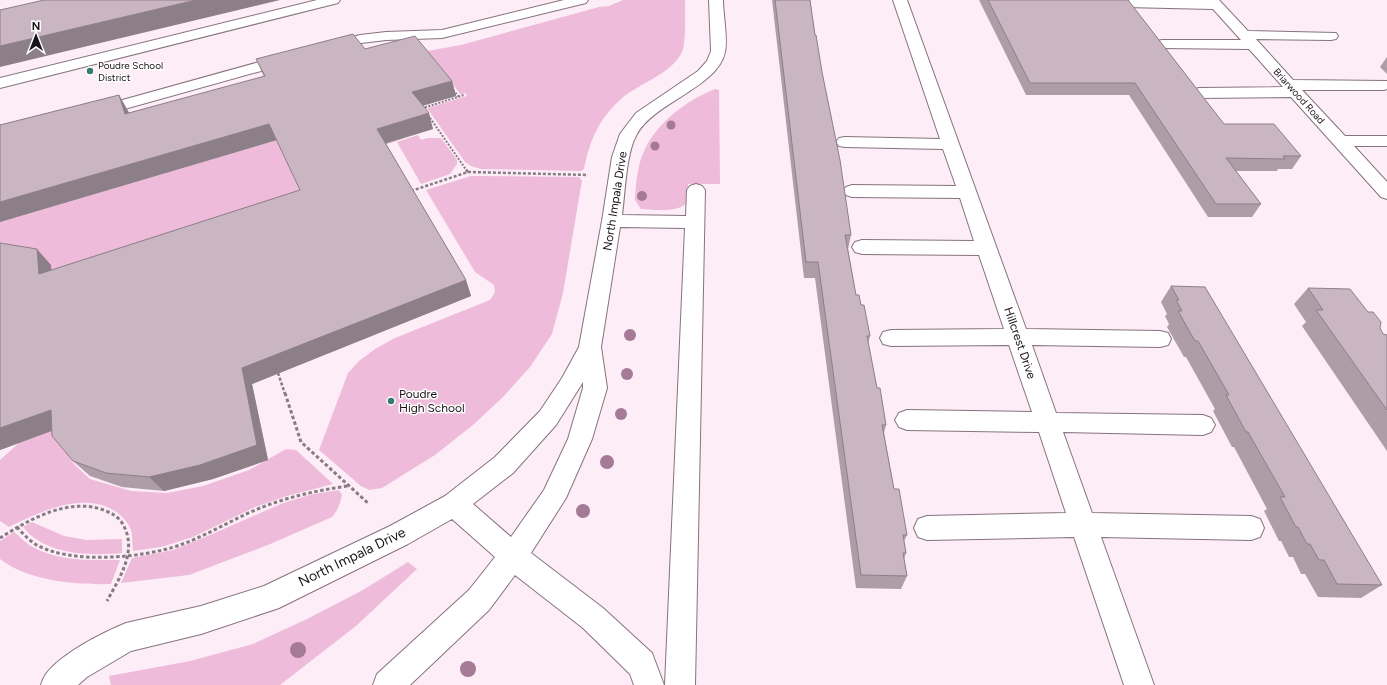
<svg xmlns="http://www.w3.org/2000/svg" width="1387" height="685" font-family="Figtree,sans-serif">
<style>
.green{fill:#efbbdb}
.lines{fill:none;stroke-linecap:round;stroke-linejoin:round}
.minor-casing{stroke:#85737e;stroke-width:2}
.path-far2{stroke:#867b82;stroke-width:2;stroke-dasharray:2 1.5;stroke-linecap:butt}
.path-far1{stroke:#867b82;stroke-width:2.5;stroke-dasharray:3 2;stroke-linecap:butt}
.path{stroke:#867b82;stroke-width:3;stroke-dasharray:3.5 2.5;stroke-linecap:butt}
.minor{fill:#fff;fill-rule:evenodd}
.tree{fill:#a47a97}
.wall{fill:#ae9ca7}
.shaded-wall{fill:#8d7f88}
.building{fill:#cab5c2;stroke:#8d7f88}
.poi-dot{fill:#377b70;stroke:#fff;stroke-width:1.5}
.labels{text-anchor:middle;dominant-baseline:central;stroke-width:3;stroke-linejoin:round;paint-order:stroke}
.far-poi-label{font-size:10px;fill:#1a1317;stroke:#fff;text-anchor:start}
.far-street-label{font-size:10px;fill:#1a1317;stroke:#fff}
.street-label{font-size:12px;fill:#1a1317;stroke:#fff}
.poi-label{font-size:12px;fill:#1a1317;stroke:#fff;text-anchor:start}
.near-street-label{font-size:14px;fill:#1a1317;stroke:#fff}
</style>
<rect width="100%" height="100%" fill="#fdedf7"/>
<!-- green -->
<g class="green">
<path d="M 623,0 L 685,0 C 685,13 686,37 683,49 C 676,72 640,83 622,98 C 599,119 590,139 584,169 L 581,171 L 481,169 L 471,166 L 465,162 L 427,108 L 467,96 L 465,93 L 461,95 L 427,51 L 461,45 L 599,7 L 609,6 Z"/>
<path d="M 715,89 L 719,90 L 720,184 L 688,184 C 688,189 688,196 687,201 C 684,213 651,210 641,209 L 635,200 C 636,183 637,165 645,149 C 658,122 687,100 715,89 Z"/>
<path d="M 418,135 L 421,140 L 427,138 L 441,138 L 457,160 L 457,164 L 450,174 L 421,184 L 397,142 Z"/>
<path d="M 277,140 L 307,206 L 53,290 L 0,256 L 0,222 Z"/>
<path d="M 471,176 L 579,177 L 582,180 L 563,293 L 552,334 L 530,367 L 503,397 L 473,425 L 435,455 L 382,488 L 369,490 L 361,486 L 319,450 L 348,373 L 359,361 L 375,349 L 395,338 L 490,300 L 495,292 L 494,285 L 475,272 L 426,190 Z"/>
<path d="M 63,426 L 65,450 L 74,464 L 90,479 L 131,491 L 167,493 L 203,486 L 249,470 L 286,449 L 296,450 L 333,484 L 287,496 L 255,507 L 193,537 L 161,547 L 133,551 C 132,545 133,536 131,530 C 128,522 121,515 115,511 C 83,491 39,512 9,527 L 0,521 L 0,460 L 20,442 Z"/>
<path d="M 339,490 L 342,495 C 340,504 338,510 332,517 L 268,545 L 189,575 L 121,583 L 132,558 L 173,550 L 210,535 L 283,503 L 313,494 Z"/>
<path d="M 32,522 L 64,536 L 87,540 L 122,539 L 122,553 C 89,556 45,555 23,527 Z"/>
<path d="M 14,532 C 20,536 25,543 31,546 C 58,562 90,560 120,560 L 111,584 C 76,585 28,581 0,559 L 0,541 Z"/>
<path d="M 408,562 L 417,569 L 356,626 L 280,685 L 111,685 L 109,676 L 190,661 L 253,644 L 307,619 L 363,590 Z"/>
</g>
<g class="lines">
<defs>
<g id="minor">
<path d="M 317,0 L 340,0 L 338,3 L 0,88 L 0,78 Z"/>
<path d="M 564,0 L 588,0 L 586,3 L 442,38 L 386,40 L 361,43 L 329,52 L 324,51 L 322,48 L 324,45 L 360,35 L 386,32 L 442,30 Z"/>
<path d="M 709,0 L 723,0 C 723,14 728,39 725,52 C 718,87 655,102 637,134 C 626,152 625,194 622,215 L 686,216 L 687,190 L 690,186 L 696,184 L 702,186 L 705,190 L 695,685 L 665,685 L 685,228 L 620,227 L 601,347 L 607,388 L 592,439 L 566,498 L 531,553 L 603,608 L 652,653 L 664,685 L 634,685 L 630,674 L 583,628 L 515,575 L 489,610 L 410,685 L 373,685 L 377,674 L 469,590 L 495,557 L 452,519 L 408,544 L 279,608 L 201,634 L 131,651 L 87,677 L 78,685 L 41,685 C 42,681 44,677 46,674 C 62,653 102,633 126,623 L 201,606 L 264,586 L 390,526 L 445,496 L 495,457 L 540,411 L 562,378 L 579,347 L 602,221 L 612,157 L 620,134 L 636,113 L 698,71 L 707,61 L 711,51 ZM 583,382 L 583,388 L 568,439 L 544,490 L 511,537 L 473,504 L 513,473 L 556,425 Z"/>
<path d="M 893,0 L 907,0 L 1026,329 L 1160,331 L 1168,333 L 1171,339 L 1168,345 L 1160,347 L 1032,345 L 1056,413 L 1203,415 L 1211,418 L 1215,425 L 1211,432 L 1203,435 L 1063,432 L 1092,513 L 1251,516 L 1260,519 L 1264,528 L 1260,537 L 1251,540 L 1101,537 L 1154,685 L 1124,685 L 1074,537 L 927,540 L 918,537 L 914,528 L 918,519 L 927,516 L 1066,513 L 1039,432 L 907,430 L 899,427 L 895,420 L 899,413 L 907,410 L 1032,412 L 1009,345 L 891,346 L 883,344 L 880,338 L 883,332 L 891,330 L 1004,329 L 979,255 L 862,254 L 855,252 L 852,247 L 855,242 L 862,240 L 974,241 L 960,198 L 852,197 L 846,195 L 843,191 L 846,187 L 852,185 L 956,186 L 943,149 L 845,147 L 839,146 L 836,142 L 839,138 L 845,137 L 940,139 Z"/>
<path d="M 1130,0 L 1219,0 L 1248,31 L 1336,33 L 1338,36 L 1336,39 L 1331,40 L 1256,39 L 1293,80 L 1387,81 L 1387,89 L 1384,90 L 1302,90 L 1345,136 L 1387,136 L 1387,146 L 1354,146 L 1387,182 L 1387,199 L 1381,197 L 1291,97 L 1199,98 L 1193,96 L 1191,93 L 1193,90 L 1199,88 L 1283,87 L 1249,49 L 1162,48 L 1157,47 L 1155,44 L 1157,41 L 1162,40 L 1241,40 L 1213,9 L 1125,7 L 1123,4 L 1125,1 Z"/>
<path d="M 288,54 L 293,56 L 296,59 L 293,62 L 96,117 L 90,115 L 88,112 L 90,109 Z"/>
</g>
</defs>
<!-- minor casing -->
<use href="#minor" class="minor-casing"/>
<!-- path-far2 -->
<g class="path-far2">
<path d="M 453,90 L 459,97"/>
<path d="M 424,109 L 423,108 L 464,95"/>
<path d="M 428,115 L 467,171"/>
</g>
<!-- path-far1 -->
<g class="path-far1">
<path d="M 466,170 L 468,172"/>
<path d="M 411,191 L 468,172 L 588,175"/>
<path d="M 278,373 L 285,394"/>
</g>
<!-- path -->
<g class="path">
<path d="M 285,393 L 301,442 L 369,504"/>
<path d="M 17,527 C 22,533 28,539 35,544 C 70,565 143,558 180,545 C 208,535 233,519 260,508 C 288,497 318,490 348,486"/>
<path d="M 0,538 C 30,519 70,496 106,511 C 111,513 115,515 119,519 C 127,528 130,541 128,553 C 125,571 115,586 107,601"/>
</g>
<!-- minor -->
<use href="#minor" class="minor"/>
</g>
<!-- trees -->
<g class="tree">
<circle cx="671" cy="125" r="4.5"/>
<circle cx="655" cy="146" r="4.5"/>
<circle cx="642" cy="196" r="5"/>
<circle cx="630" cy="335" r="6"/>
<circle cx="627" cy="374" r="6"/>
<circle cx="621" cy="414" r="6"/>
<circle cx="607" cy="462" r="7"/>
<circle cx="583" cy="511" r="7"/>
<circle cx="298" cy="650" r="8"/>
<circle cx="468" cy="669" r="8"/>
</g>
<!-- wall -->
<g class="wall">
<path d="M 772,0 L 810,0 L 815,35 L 851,235 L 848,249 L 856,295 L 861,305 L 870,336 L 868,344 L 877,388 L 886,425 L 884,433 L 894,489 L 907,535 L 904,541 L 906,553 L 904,559 L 907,576 L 901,589 L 856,588 L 815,278 L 804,278 Z"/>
<path d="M 979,0 L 1128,0 L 1224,124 L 1301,156 L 1292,169 L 1278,169 L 1277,171 L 1236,171 L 1261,204 L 1252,217 L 1208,217 L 1129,95 L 1026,95 Z"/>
<path d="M 365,49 L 452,81 L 456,96 L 423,106 L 433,129 L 386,144 L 466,280 L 471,296 L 252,384 L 268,460 L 213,479 L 164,491 L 122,487 L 90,476 L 73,461 L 52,431 L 0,450 L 0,243 L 51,265 L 51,270 L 300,190 L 277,140 L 0,222 L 0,125 L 119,95 L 128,111 L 129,113 L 264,77 L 256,59 Z"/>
<path d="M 1387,57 L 1387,74 L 1380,67 Z"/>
<path d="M 1171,286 L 1382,585 L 1361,598 L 1318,597 L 1305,574 L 1301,574 L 1293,557 L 1289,557 L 1281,541 L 1279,541 L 1264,511 L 1267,509 L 1234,447 L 1232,447 L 1213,411 L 1215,409 L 1186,357 L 1184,357 L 1167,327 L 1169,324 L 1165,316 L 1167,314 L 1161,302 Z"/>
<path d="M 1308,288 L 1380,328 L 1383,334 L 1387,335 L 1387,451 L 1302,326 L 1306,322 L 1294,304 Z"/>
</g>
<!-- shaded-wall -->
<g class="shaded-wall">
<path d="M 196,0 L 280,0 L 0,67 L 0,46 Z"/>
<path d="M 452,81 L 456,96 L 417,107 L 412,92 Z"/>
<path d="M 119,95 L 128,111 L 135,130 L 125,114 Z"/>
<path d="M 429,113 L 433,129 L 382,144 L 377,129 Z"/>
<path d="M 269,124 L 277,140 L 0,222 L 0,202 Z"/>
<path d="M 37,249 L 51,265 L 53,290 L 39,274 Z"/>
<path d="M 466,280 L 471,296 L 252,384 L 268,460 L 213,479 L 164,491 L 149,477 L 242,368 Z"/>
<path d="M 51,410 L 67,425 L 0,450 L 0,428 Z"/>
</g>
<!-- building -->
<g class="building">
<path d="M 44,0 L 196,0 L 0,46 L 0,10 Z"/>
<path d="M 775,0 L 810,0 L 815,35 L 816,35 L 822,72 L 840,160 L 851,235 L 845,235 L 856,295 L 859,295 L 861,305 L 864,305 L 870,336 L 867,336 L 877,388 L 880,388 L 886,425 L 882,425 L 894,489 L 899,489 L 907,535 L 903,535 L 906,553 L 903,553 L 907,576 L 861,575 L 818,262 L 806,262 Z"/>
<path d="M 988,0 L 1128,0 L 1224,124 L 1274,124 L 1301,156 L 1283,156 L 1285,159 L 1226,158 L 1261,204 L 1216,204 L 1135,83 L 1030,83 Z"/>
<path d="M 353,34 L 365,49 L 415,36 L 452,81 L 412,92 L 429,113 L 377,129 L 466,280 L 242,368 L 257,445 L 200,465 L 149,477 L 106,473 L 73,461 L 52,436 L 51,410 L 0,428 L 0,243 L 37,249 L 39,274 L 300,190 L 269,124 L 0,202 L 0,125 L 119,95 L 125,114 L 265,76 L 256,59 Z"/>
<path d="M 1171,286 L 1205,287 L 1382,585 L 1337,584 L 1324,560 L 1319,560 L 1310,544 L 1307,544 L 1298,527 L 1296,527 L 1280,497 L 1285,497 L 1248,432 L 1246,432 L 1226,395 L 1229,395 L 1198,341 L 1195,341 L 1178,311 L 1182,311 L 1176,300 L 1179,300 Z"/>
<path d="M 1308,288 L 1350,289 L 1368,312 L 1373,312 L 1381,322 L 1380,328 L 1383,334 L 1387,335 L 1387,410 L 1316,310 L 1323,310 Z"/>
</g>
<!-- markers -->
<g class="poi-dot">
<circle cx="90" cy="71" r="4"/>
<circle cx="391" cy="401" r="4"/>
</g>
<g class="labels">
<!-- far-poi labels -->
<g class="far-poi-label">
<text x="98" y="65">Poudre School<tspan x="98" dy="12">District</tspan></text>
</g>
<!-- far-street labels -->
<g class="far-street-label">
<text transform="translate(1299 96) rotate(48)">Briarwood Road</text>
</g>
<!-- street labels -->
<g class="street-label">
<text transform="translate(615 201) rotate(-81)">North Impala Drive</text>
<text transform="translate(1020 343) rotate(71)">Hillcrest Drive</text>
</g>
<!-- poi labels -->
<g class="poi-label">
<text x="399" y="394">Poudre<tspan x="399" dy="14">High School</tspan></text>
</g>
<!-- near-street labels -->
<g class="near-street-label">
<text transform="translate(352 557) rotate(-26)">North Impala Drive</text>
</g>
</g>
<!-- north arrow -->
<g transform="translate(36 36)" stroke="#ffffff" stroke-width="3" paint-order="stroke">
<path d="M0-3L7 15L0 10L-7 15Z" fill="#1a1317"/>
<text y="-6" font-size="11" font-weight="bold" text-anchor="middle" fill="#1a1317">N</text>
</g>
</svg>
